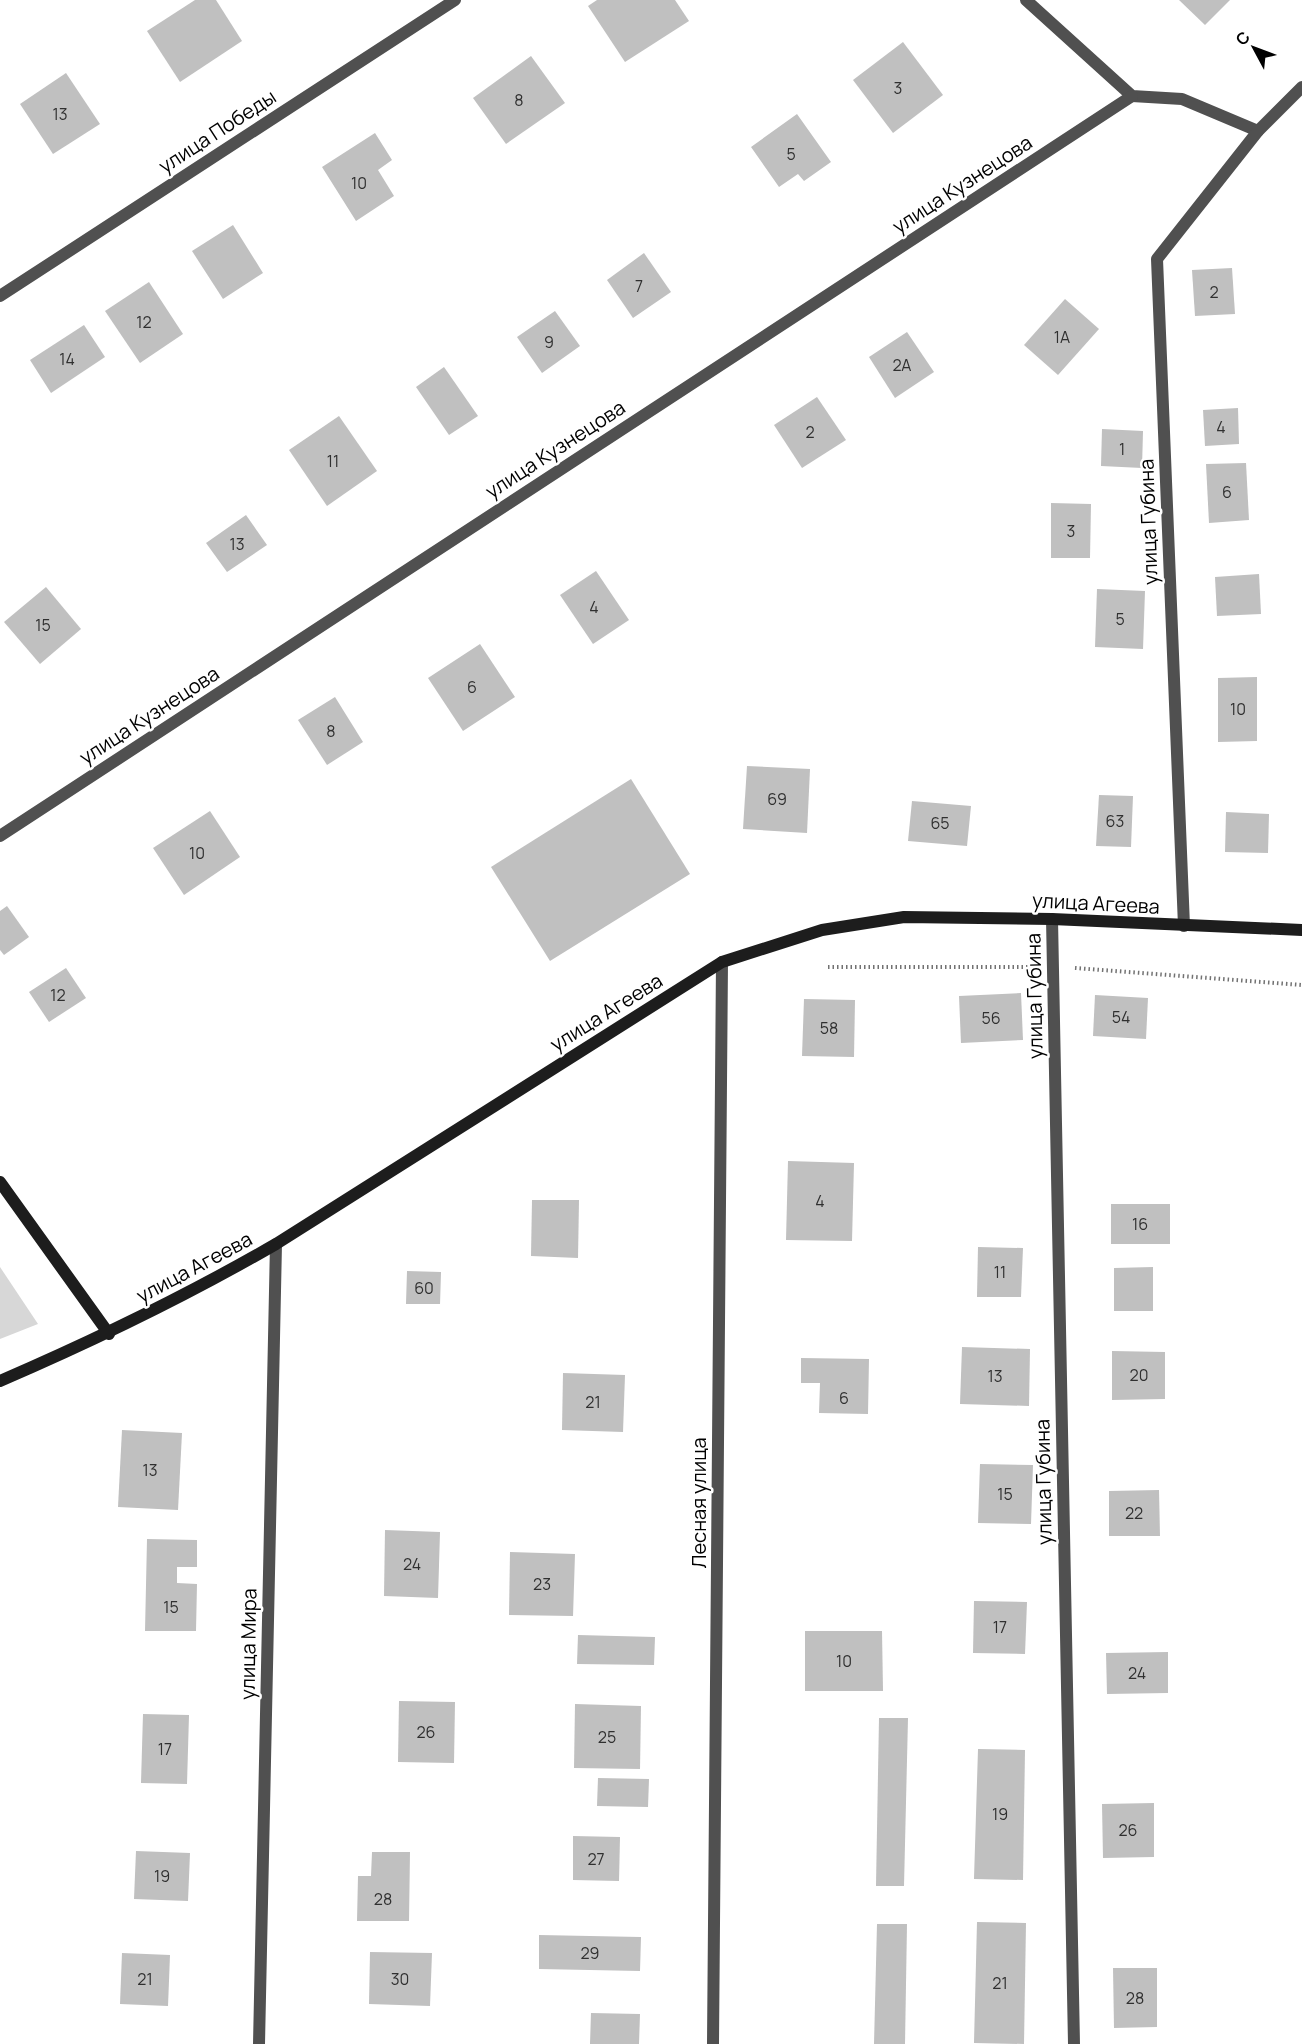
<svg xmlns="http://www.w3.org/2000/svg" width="1302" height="2044" font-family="Manrope,sans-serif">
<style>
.green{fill:#d7d7d7}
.building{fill:#c0c0c0}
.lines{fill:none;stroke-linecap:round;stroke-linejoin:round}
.path{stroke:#727272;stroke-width:4;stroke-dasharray:1.5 3;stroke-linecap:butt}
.street{stroke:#505050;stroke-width:12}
.secondary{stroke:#1d1d1d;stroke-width:12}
.labels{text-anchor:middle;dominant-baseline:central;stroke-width:5;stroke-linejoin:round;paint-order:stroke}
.number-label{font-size:16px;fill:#303030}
.street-label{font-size:20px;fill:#000;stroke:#fff}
</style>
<rect width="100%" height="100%" fill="#fff"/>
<!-- green -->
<path class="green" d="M 0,1267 L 38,1324 L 0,1339 Z"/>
<!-- building -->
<g class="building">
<path d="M 195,0 L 216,0 L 242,41 L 180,82 L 147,31 Z"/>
<path d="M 597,0 L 675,0 L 689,21 L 625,62 L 588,6 Z"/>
<path d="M 1179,0 L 1230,0 L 1205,25 Z"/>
<path d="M 903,42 L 943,95 L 893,133 L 853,80 Z"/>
<path d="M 531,56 L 565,103 L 506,144 L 473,98 Z"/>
<path d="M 66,73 L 100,124 L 53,154 L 20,104 Z"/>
<path d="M 797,114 L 831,162 L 804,181 L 798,174 L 779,187 L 751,147 Z"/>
<path d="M 375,133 L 392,160 L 378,170 L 394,196 L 356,221 L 322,167 Z"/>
<path d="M 233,225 L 263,273 L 223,299 L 192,251 Z"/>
<path d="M 644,253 L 671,292 L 633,318 L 607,280 Z"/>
<path d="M 1232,268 L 1235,314 L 1195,316 L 1192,270 Z"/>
<path d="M 149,282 L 183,334 L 140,363 L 105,311 Z"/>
<path d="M 1065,299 L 1099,329 L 1058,375 L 1024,345 Z"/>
<path d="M 555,311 L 580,346 L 542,373 L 517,337 Z"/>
<path d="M 84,325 L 105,357 L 51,393 L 30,360 Z"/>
<path d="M 907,332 L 934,372 L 895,398 L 869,357 Z"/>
<path d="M 444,367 L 478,416 L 449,435 L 416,387 Z"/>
<path d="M 817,397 L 846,440 L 802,468 L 774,425 Z"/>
<path d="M 1238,408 L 1239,444 L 1205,446 L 1203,410 Z"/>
<path d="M 339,416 L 377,471 L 327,506 L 289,450 Z"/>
<path d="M 1102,429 L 1143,431 L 1142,468 L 1101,466 Z"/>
<path d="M 1246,463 L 1249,520 L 1209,523 L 1206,464 Z"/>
<path d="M 1051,503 L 1091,504 L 1090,558 L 1051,558 Z"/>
<path d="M 246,515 L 267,545 L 227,572 L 206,543 Z"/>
<path d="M 596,571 L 629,620 L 593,644 L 560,595 Z"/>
<path d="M 1259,574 L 1261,614 L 1217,616 L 1215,577 Z"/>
<path d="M 46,587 L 81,629 L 40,664 L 4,622 Z"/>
<path d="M 1097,589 L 1145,591 L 1143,649 L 1095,647 Z"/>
<path d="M 480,644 L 515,697 L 463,731 L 428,678 Z"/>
<path d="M 1257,677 L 1257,741 L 1218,742 L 1218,678 Z"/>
<path d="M 335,697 L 363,742 L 327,765 L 298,720 Z"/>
<path d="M 747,766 L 810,769 L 807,833 L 743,829 Z"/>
<path d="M 631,779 L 690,874 L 550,961 L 491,867 Z"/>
<path d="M 1099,795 L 1133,796 L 1131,847 L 1096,846 Z"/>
<path d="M 912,801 L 971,806 L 967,846 L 908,841 Z"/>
<path d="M 210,811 L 240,857 L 184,895 L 153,848 Z"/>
<path d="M 1226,812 L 1269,814 L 1268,853 L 1225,852 Z"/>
<path d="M 7,906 L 29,937 L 4,955 L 0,950 L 0,911 Z"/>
<path d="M 66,968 L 86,998 L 49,1022 L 29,992 Z"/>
<path d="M 1021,993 L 1023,1040 L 961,1043 L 959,996 Z"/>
<path d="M 1095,995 L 1148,998 L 1146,1039 L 1093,1036 Z"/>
<path d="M 804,999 L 855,1000 L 854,1057 L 802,1056 Z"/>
<path d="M 788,1161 L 854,1163 L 852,1241 L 786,1240 Z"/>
<path d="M 532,1200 L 579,1200 L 578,1258 L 531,1256 Z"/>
<rect x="1111" y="1204" width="59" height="40"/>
<path d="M 978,1247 L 1023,1248 L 1021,1297 L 977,1297 Z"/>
<path d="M 1153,1267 L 1153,1311 L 1114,1311 L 1114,1268 Z"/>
<path d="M 407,1271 L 441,1272 L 440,1304 L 406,1304 Z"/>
<path d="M 962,1347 L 1030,1349 L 1029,1406 L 960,1404 Z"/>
<path d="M 1112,1351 L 1165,1352 L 1165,1399 L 1112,1400 Z"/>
<path d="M 801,1358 L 869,1359 L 868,1414 L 819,1413 L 820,1383 L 801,1383 Z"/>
<path d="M 563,1373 L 625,1375 L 623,1432 L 562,1430 Z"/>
<path d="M 122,1430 L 182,1433 L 178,1510 L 118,1507 Z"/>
<path d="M 980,1464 L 1033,1465 L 1031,1524 L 978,1523 Z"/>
<path d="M 1159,1490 L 1160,1536 L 1109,1536 L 1109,1491 Z"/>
<path d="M 385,1530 L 440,1532 L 438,1598 L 384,1596 Z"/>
<path d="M 147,1539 L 197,1540 L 197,1567 L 177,1567 L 177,1583 L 197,1584 L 196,1631 L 145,1631 Z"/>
<path d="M 510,1552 L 575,1554 L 573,1616 L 509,1615 Z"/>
<path d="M 974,1601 L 1027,1602 L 1025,1654 L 973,1653 Z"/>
<path d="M 805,1631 L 882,1631 L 883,1691 L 805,1691 Z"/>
<path d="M 578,1635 L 655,1637 L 654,1665 L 577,1664 Z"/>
<path d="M 1168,1652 L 1168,1693 L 1107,1694 L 1106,1653 Z"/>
<path d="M 399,1701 L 455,1702 L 454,1763 L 398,1762 Z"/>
<path d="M 575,1704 L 641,1706 L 640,1769 L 574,1768 Z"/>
<path d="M 143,1714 L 189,1715 L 187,1784 L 141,1783 Z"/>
<path d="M 879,1718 L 908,1718 L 904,1886 L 876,1886 Z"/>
<path d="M 978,1749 L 1025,1750 L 1023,1880 L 974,1879 Z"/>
<path d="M 598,1778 L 649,1779 L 648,1807 L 597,1806 Z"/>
<path d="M 1154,1803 L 1154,1857 L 1103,1858 L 1102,1804 Z"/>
<path d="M 573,1836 L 620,1837 L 619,1881 L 573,1880 Z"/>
<path d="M 136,1851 L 190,1853 L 188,1901 L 134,1899 Z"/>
<path d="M 372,1852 L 410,1852 L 409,1921 L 357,1921 L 358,1876 L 371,1876 Z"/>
<path d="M 977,1922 L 1026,1923 L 1024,2044 L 974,2043 Z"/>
<path d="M 877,1924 L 907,1924 L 905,2044 L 874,2044 Z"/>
<path d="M 539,1935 L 641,1937 L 640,1971 L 539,1969 Z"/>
<path d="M 370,1952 L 432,1953 L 430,2006 L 369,2004 Z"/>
<path d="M 122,1953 L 170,1955 L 168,2006 L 120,2004 Z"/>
<path d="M 1113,1968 L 1157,1968 L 1157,2027 L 1114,2028 Z"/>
<path d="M 591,2013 L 640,2014 L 639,2044 L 590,2044 Z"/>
</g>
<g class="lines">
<!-- path -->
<g class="path">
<path d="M 828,967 L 1031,967"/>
<path d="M 1075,968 L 1302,985"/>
</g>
<!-- street -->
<g class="street">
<path d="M 1026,0 L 1132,96 L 1182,99 L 1258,131"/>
<path d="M 0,296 L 455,0"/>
<path d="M 0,836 L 1132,96"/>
<path d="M 1052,919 L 1074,2044"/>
<path d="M 1184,926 L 1157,259 L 1258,131 L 1302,87"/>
<path d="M 259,2044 L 276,1244"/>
<path d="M 713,2044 L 722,962"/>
</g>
<!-- secondary -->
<g class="secondary">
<path d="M 0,1182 L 109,1334"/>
<path d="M 0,1381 C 95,1340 186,1296 276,1244 L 722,962 L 822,930 L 904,917 L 1052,919 L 1302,930"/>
</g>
</g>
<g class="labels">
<!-- number labels -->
<g class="number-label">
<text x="898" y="88">3</text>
<text x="519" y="100">8</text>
<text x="60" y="114">13</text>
<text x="791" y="154">5</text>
<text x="359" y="183">10</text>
<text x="639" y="286">7</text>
<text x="1214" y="292">2</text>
<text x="144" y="322">12</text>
<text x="1062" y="337">1А</text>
<text x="549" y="342">9</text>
<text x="67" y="359">14</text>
<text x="902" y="365">2А</text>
<text x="1221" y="427">4</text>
<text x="810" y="432">2</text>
<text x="1122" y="449">1</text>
<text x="333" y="461">11</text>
<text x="1227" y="492">6</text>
<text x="1071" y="531">3</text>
<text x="237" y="544">13</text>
<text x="594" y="607">4</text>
<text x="1120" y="619">5</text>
<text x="43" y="625">15</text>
<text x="472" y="687">6</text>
<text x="1238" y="709">10</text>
<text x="331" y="731">8</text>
<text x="777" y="799">69</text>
<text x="1115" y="821">63</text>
<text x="940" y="823">65</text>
<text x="197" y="853">10</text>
<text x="58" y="995">12</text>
<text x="1121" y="1017">54</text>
<text x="991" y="1018">56</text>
<text x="829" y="1028">58</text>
<text x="820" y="1201">4</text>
<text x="1140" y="1224">16</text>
<text x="1000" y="1272">11</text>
<text x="424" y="1288">60</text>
<text x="1139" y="1375">20</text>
<text x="995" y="1376">13</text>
<text x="844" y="1398">6</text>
<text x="593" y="1402">21</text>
<text x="150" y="1470">13</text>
<text x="1005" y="1494">15</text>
<text x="1134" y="1513">22</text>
<text x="412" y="1564">24</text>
<text x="542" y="1584">23</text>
<text x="171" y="1607">15</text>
<text x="1000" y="1627">17</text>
<text x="844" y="1661">10</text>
<text x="1137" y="1673">24</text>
<text x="426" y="1732">26</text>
<text x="607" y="1737">25</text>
<text x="165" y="1749">17</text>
<text x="1000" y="1814">19</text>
<text x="1128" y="1830">26</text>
<text x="596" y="1859">27</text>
<text x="162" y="1876">19</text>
<text x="383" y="1899">28</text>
<text x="590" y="1953">29</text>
<text x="145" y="1979">21</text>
<text x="400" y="1979">30</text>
<text x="1000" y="1983">21</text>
<text x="1135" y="1998">28</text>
</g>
<!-- street labels -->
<g class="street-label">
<text transform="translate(217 131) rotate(-33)">улица Победы</text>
<text transform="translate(962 184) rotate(-33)">улица Кузнецова</text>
<text transform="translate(555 449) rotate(-33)">улица Кузнецова</text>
<text transform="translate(1148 522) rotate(-92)">улица Губина</text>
<text transform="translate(149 715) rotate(-33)">улица Кузнецова</text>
<text transform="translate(1096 903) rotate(3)">улица Агеева</text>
<text transform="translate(1034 996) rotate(-91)">улица Губина</text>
<text transform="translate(606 1012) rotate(-32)">улица Агеева</text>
<text transform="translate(194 1267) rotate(-28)">улица Агеева</text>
<text transform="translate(1043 1482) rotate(-91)">улица Губина</text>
<text transform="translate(698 1503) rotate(-90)">Лесная улица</text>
<text transform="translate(248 1644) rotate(-89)">улица Мира</text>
</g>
</g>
<!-- north arrow -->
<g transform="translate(1254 48) rotate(311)" stroke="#ffffff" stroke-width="4.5" paint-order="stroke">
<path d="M0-4.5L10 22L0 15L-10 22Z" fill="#000000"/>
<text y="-9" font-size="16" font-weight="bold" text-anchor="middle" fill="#000000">С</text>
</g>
</svg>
